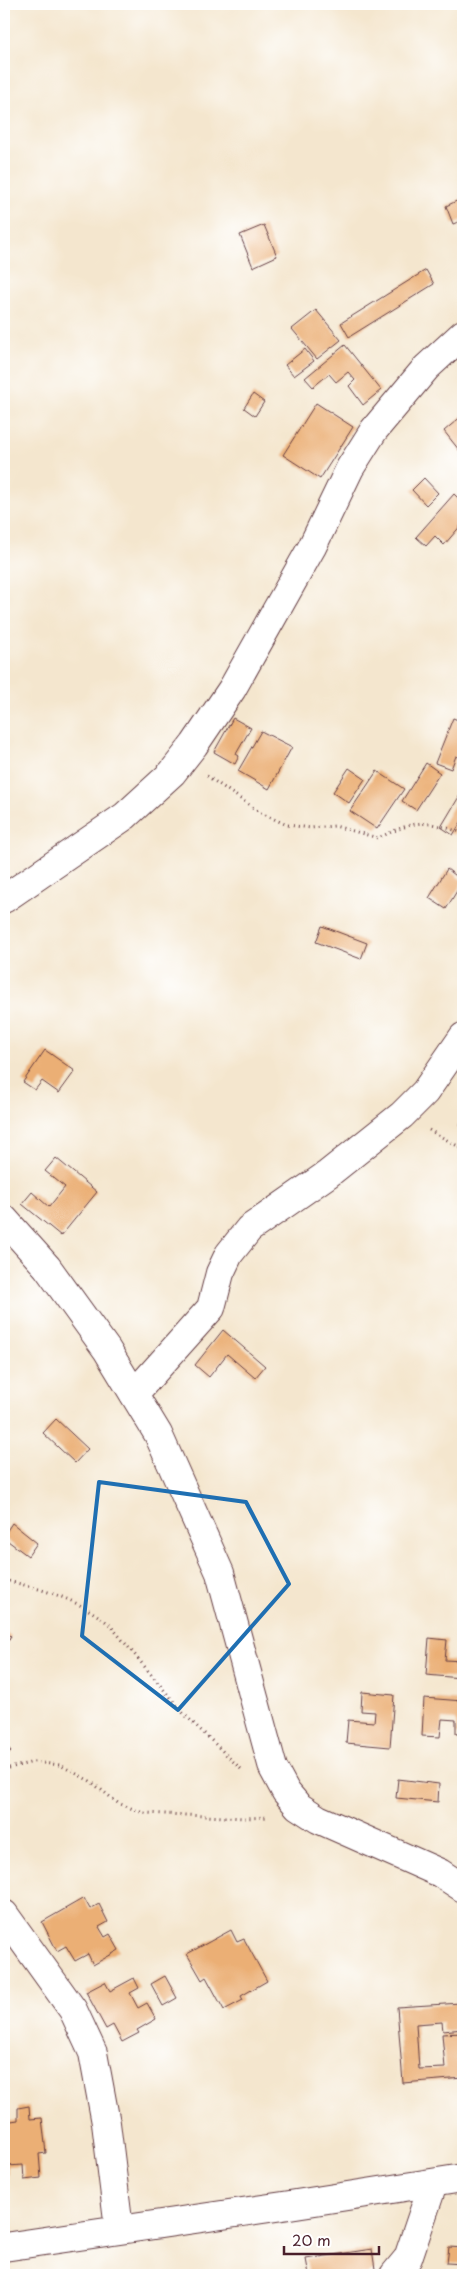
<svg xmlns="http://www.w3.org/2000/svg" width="467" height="2279" font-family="'Playpen Sans',sans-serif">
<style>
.building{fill:#ebaf75}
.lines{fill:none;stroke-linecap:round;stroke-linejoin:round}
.minor-casing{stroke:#643d43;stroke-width:30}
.path{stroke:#643d43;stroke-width:3;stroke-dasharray:1 4;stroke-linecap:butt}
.minor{stroke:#fff;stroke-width:28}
.marked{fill:none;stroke:#1f6fb2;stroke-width:4;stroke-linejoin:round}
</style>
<rect width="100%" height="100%" fill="#fff"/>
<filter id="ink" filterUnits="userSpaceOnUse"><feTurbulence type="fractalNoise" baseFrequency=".02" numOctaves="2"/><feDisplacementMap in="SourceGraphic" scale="10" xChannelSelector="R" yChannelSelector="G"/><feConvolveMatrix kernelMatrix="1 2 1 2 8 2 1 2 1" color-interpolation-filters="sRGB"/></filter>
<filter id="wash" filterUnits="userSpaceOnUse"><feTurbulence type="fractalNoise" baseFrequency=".0096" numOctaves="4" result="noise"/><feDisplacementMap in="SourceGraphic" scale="20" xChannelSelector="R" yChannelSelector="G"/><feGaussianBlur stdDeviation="1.12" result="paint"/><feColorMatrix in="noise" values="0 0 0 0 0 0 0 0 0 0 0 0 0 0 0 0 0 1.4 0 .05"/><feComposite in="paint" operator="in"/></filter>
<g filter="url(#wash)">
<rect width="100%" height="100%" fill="#f4e6ce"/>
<g id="blocks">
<!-- building -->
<g class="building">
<path d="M 463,198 L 463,220 L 453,224 L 446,206 Z"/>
<path d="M 264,225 L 277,256 L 253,267 L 240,235 Z"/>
<path d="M 426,270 L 434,284 L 349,337 L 341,323 Z"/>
<path d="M 316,310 L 341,340 L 317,359 L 292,329 Z"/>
<path d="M 345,345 L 381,390 L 363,405 L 349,386 L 355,380 L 348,372 L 336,382 L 329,374 L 313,387 L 305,378 Z"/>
<path d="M 305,349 L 314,361 L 294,376 L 285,365 Z"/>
<path d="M 253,394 L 264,402 L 255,416 L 244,408 Z"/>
<path d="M 316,403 L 353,427 L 320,479 L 283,455 Z"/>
<path d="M 463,415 L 463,455 L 444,431 Z"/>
<path d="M 424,478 L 438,493 L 426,505 L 412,490 Z"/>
<path d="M 454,494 L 463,503 L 463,523 L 444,545 L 435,536 L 426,546 L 416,537 Z"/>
<path d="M 233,718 L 251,728 L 236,754 L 239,756 L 235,764 L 214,752 Z"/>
<path d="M 453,718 L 463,722 L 463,759 L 456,756 L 451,769 L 435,763 Z"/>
<path d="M 261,731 L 292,747 L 269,789 L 238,771 Z"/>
<path d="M 426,763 L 440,773 L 416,810 L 402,801 Z"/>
<path d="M 349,768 L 365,779 L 349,803 L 333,792 Z"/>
<path d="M 377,771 L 404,789 L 377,829 L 350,811 Z"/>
<path d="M 463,790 L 463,819 L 453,835 L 441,827 Z"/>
<path d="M 447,869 L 463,881 L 446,909 L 429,898 Z"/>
<path d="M 322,926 L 367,943 L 361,959 L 316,942 Z"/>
<path d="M 45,1050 L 75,1071 L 59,1093 L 42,1081 L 35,1090 L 23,1082 Z"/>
<path d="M 462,1108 L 463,1108 L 463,1126 L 460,1126 Z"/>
<path d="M 56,1158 L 97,1192 L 61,1236 L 22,1204 L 32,1192 L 49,1207 L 65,1187 L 45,1171 Z"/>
<path d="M 223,1330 L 265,1366 L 255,1378 L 227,1354 L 209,1377 L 195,1365 Z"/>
<path d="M 56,1419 L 88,1449 L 75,1463 L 43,1433 Z"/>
<path d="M 12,1523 L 37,1543 L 28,1556 L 4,1538 L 4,1535 Z"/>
<path d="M 4,1631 L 11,1636 L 4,1646 Z"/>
<path d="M 429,1638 L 447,1640 L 445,1660 L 462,1661 L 461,1678 L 426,1675 Z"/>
<path d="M 461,1646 L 463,1646 L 463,1660 L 460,1660 Z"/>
<path d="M 362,1692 L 394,1695 L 390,1747 L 346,1743 L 348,1720 L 374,1722 L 375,1712 L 361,1711 Z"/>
<path d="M 424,1698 L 463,1701 L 463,1734 L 456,1734 L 456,1720 L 442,1719 L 440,1737 L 422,1736 Z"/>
<path d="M 4,1743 L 11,1751 L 4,1758 Z"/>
<path d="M 398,1779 L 439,1784 L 438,1802 L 396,1798 Z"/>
<path d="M 84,1898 L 90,1909 L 99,1904 L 108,1922 L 99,1927 L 105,1937 L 110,1934 L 119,1950 L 93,1965 L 88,1954 L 75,1961 L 66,1946 L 57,1951 L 42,1922 Z"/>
<path d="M 231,1930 L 237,1942 L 244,1939 L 267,1981 L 241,1996 L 243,2000 L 224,2010 L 206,1977 L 202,1980 L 187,1954 Z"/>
<path d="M 165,1976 L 177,1998 L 163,2006 L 151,1984 Z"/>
<path d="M 134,1978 L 139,1988 L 130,1993 L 138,2008 L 147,2003 L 156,2019 L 137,2030 L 139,2033 L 122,2042 L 113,2025 L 106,2029 L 86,1992 L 105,1982 L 110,1991 Z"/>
<path d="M 461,2003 L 463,2029 L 443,2031 L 442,2022 L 416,2024 L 419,2069 L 445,2068 L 442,2034 L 463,2033 L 463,2078 L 403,2083 L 397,2007 Z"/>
<path d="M 29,2106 L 30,2119 L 42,2118 L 46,2153 L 39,2154 L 41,2178 L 24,2180 L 23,2165 L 7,2166 L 8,2174 L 4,2174 L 4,2122 L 18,2120 L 18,2108 Z"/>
<path d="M 449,2247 L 463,2248 L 463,2264 L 447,2263 Z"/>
<path d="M 372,2249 L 375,2269 L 367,2275 L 309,2275 L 306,2259 Z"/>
</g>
</g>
</g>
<g filter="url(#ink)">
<use href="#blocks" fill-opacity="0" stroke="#643d43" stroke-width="1"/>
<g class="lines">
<defs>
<g id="minor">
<path d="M 4,899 L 125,816 L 172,773 L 194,745 L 232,689 L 312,547 L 350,468 L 374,430 L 426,368 L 463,334"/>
<path d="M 4,1219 L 47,1267 L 107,1350 L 158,1434 L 220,1573 L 273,1768 L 286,1792 L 298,1806 L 318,1819 L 440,1873 L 463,1888"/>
<path d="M 134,1394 L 211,1308 L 220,1273 L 229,1254 L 249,1229 L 328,1174 L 402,1115 L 425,1092 L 463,1037"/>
<path d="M 4,1914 L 73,2010 L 93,2053 L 106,2123 L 119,2228"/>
<path d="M 4,2247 L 283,2206 L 463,2178"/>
<path d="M 394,2275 L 408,2258 L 433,2184"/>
</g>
</defs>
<!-- minor casing -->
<use href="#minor" class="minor-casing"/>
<!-- path -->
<g class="path">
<path d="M 207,776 L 261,813 L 287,825 L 311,828 L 335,826 L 378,838 C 418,820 421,819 463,833"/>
<path d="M 429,1130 L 463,1149"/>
<path d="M 4,1580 C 42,1589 79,1599 110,1625 L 184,1714 L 241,1769"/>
<path d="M 9,1768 L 34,1762 L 60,1765 L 90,1781 L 118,1803 L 143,1813 L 246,1818 L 269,1817"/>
</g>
<!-- minor -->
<use href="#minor" class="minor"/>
</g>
</g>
<!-- marked area -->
<path class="marked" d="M 99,1482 L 246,1502 L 289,1584 L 178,1710 L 82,1636 Z"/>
<!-- margin -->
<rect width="467" height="2279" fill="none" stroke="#fff" stroke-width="20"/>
<!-- scale -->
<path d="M284 2246v8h95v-8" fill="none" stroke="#4a1f2b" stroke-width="2.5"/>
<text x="292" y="2246" font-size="15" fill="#4a1f2b" stroke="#ffffff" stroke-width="4" paint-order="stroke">20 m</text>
</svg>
